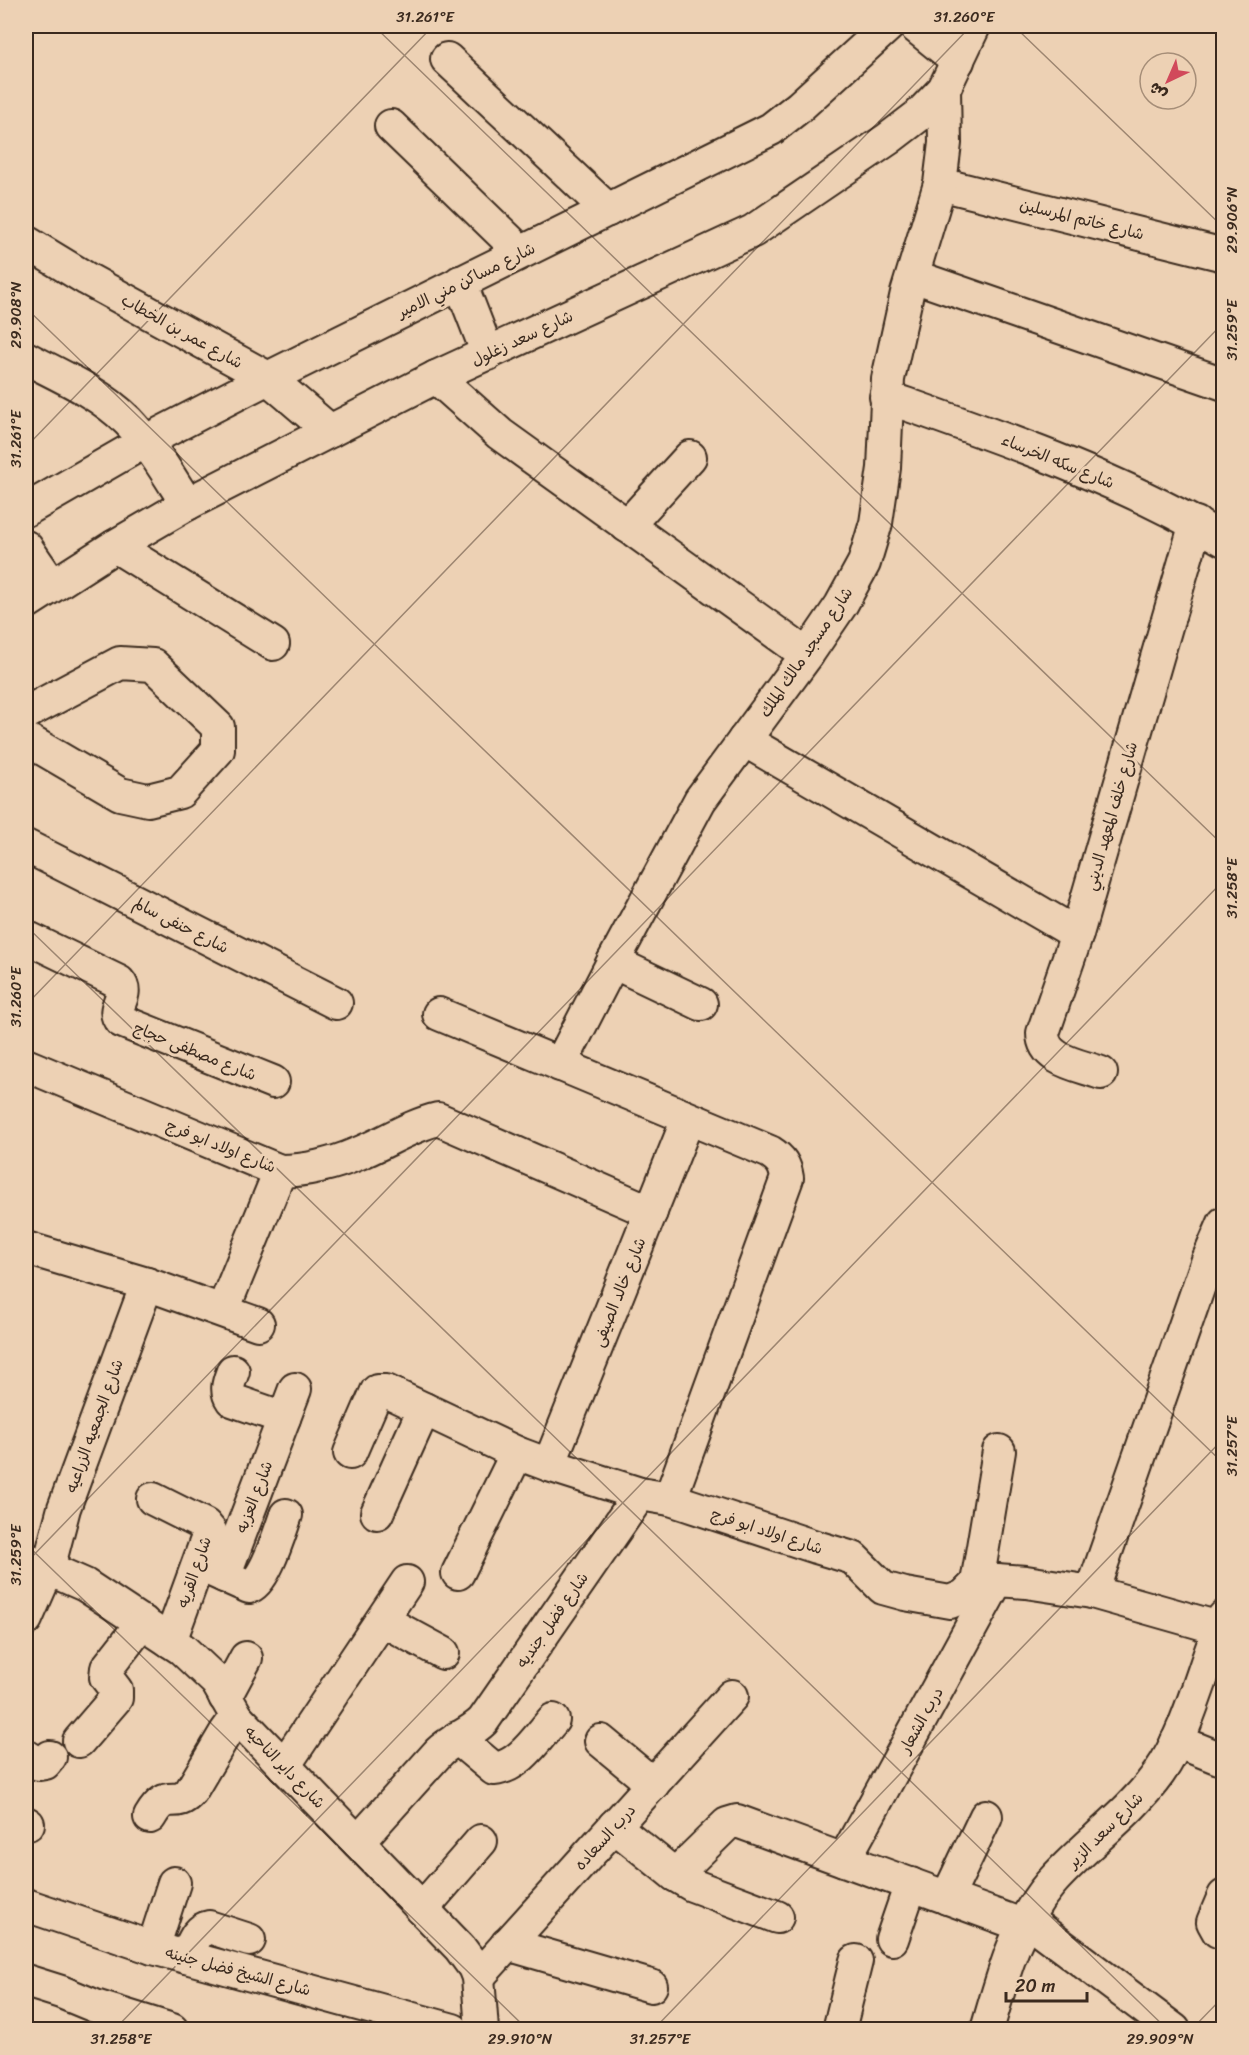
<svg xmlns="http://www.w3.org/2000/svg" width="1249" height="2055" font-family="Sriracha,'Playpen Sans Arabic',sans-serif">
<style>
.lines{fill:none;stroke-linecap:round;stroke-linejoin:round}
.minor-casing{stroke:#3b2a1e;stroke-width:36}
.minor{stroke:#edd1b4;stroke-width:32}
.ticks{fill:none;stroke:#3b2a1e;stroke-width:1.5;stroke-opacity:0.45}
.labels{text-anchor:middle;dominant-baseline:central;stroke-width:6;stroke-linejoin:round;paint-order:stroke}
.street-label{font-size:16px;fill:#3b2a1e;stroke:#edd1b4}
.neatline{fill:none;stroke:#3b2a1e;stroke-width:2}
.ticks-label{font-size:15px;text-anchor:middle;fill:#3b2a1e}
</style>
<rect width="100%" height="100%" fill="#edd1b4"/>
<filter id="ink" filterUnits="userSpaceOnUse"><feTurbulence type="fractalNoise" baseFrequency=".0167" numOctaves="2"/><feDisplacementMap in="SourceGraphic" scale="12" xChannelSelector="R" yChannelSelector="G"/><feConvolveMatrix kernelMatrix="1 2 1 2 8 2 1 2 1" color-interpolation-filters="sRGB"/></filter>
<g filter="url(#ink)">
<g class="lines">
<defs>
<g id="minor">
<path d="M 915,26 L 958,61"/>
<path d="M 447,59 L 608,210"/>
<path d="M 391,126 L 521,252"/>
<path d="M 940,184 L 1224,255"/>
<path d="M 26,242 L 87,279 L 268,378 L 330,431"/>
<path d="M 913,276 L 1224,384"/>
<path d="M 460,282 L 488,354"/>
<path d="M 26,358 C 61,376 100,393 128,421 C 152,446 169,476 187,504"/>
<path d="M 436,377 L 500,434 L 807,655"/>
<path d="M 886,397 C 1002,438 1117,477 1224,540"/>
<path d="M 26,510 L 146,441 L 268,378 L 771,129 L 799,107 L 888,26"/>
<path d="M 627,526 L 690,457"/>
<path d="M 115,546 L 273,644"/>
<path d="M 26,547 L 52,585"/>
<path d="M 26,603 L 115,546 L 187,504 L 330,431 L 436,377 L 753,231 L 888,139 L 918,116 L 944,89 L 974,26"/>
<path d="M 26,713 L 120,663 L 153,665 L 218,727 L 218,750 L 180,792 L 148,800 L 120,794 L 26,739"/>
<path d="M 744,740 L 1077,934"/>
<path d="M 26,846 L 336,1003"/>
<path d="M 26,937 L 119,982 C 131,995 109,1008 121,1021 L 273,1082"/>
<path d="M 613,962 L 701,1004"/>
<path d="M 439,1014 L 770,1152 C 781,1159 785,1165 787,1178 L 670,1499"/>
<path d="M 26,1065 L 280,1171 C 305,1171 334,1164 357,1154 C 385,1143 409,1126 438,1119 L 651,1212"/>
<path d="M 560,1065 L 613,962 L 700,800 L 807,655 L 841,605 L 864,563 L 876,523 L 884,468 L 888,379 L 907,293 L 940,184 L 945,143 L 944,89"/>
<path d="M 1101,1073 C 1080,1065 1043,1061 1043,1033 L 1077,934 L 1196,523"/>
<path d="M 26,1248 L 147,1284 L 258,1324"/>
<path d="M 223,1310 L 280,1171"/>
<path d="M 233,1371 C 229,1382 225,1390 232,1400 L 284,1418"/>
<path d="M 350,1453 L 377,1391 L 386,1391 L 517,1453 L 549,1465 L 640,1494 L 670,1499 L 816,1547 L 853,1558 L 883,1588 L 905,1594 L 950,1602 L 964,1596 L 977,1583 L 997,1580 L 1026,1582 L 1092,1592 L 1219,1628"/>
<path d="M 549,1465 L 688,1119"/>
<path d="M 153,1499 L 205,1525 L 210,1531 L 170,1641"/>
<path d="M 377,1513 L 424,1409"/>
<path d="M 26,1559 L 85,1585 L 182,1649 L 217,1682 L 237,1717 L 460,1948 L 474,1967 L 478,1977 L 482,2030"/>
<path d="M 204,1567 L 249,1587 C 265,1583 280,1531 286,1515"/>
<path d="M 458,1573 L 517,1453"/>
<path d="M 224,1576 L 295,1389"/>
<path d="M 977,1583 L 999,1451"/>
<path d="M 1092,1592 L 1208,1260 L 1224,1223"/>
<path d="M 26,1619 L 48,1569 L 64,1508 L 147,1284"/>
<path d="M 382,1620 L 443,1653"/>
<path d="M 225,1697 L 246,1658"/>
<path d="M 457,1738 L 494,1769 C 519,1767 537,1738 553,1720"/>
<path d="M 79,1741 L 116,1698 L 116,1690 L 106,1677 L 107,1668 L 143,1622"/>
<path d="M 601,1741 L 653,1784"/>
<path d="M 1177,1741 L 1224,1760"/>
<path d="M 26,1756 L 39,1764 L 45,1763 L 50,1757"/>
<path d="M 284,1766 L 407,1582"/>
<path d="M 150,1817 C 168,1786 174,1811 191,1791 L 226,1732 L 237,1717"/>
<path d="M 26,1823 L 28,1824"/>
<path d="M 614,1826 L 675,1875 L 692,1885 L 777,1917"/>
<path d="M 358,1842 L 439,1752 C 452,1739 470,1734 483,1721 L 640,1494"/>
<path d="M 844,1860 L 997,1580"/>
<path d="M 675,1875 L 727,1824 L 737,1821 L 1022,1925"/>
<path d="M 1224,1896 L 1213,1922 L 1218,1931 L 1224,1933"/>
<path d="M 947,1898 L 986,1816"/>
<path d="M 26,1905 L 153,1948 L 453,2030"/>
<path d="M 422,1909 L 481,1841"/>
<path d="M 1026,1919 L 1174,2030"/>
<path d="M 892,1939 L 911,1884"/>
<path d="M 507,1944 L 651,1986"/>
<path d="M 153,1948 L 174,1883"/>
<path d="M 186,1957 C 192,1946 196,1929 209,1927 L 249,1940"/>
<path d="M 478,1977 L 732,1696"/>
<path d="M 26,1981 L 61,1992 L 95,2006 L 172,2030"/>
<path d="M 839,2030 L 856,1961"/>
<path d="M 987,2030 C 1002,1979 1015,1925 1050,1884 C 1084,1845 1129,1815 1159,1773 C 1189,1731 1203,1665 1224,1617"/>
</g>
</defs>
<!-- minor casing -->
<use href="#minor" class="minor-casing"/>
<!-- minor -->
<use href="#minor" class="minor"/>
</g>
</g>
<!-- ticks -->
<path class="ticks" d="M 374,26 L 1224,846M 1014,26 L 1224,228M 26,308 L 1224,1464M 26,447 L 433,26M 26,926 L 1168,2030M 26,1005 L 971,26M 26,1544 L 528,2030M 26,1563 L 1224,322M 114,2030 L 1224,880M 653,2030 L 1224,1438M 1191,2030 L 1224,1996"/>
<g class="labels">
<!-- street labels -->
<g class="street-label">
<text transform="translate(1082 219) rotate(14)">شارع خاتم المرسلين</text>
<text transform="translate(466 280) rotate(-26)">شارع مساكن مني الامير</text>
<text transform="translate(182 331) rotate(29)">شارع عمر بن الخطاب</text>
<text transform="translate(522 338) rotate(-25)">شارع سعد زغلول</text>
<text transform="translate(1058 461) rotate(22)">شارع سكه الخرساء</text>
<text transform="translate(806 652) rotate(-56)">شارع مسجد مالك الملك</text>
<text transform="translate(1111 816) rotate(-74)">شارع خلف المعهد الديني</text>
<text transform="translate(181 925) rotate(27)">شارع حنفى سالم</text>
<text transform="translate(195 1051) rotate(22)">شارع مصطفى حجاج</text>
<text transform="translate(221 1146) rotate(22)">شارع اولاد ابو فرج</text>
<text transform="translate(619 1292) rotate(-68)">شارع خالد الصيفى</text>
<text transform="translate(94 1426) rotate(-70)">شارع الجمعيه الزراعيه</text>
<text transform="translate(254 1497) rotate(-69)">شارع العزبه</text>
<text transform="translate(767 1531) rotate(18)">شارع اولاد ابو فرج</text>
<text transform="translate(194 1572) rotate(-71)">شارع القريه</text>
<text transform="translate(552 1620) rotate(-55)">شارع فضل جنديه</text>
<text transform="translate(921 1720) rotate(-61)">درب الشعار</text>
<text transform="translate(285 1767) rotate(46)">شارع داير الناحيه</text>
<text transform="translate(1105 1830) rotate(-45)">شارع سعد الزير</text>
<text transform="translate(605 1837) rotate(-48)">درب السعاده</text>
<text transform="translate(238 1971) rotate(15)">شارع الشيخ فضل جنينه</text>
</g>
</g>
<!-- margin -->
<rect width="1249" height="2055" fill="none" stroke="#edd1b4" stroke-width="66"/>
<!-- north arrow -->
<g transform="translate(1168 81) rotate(224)"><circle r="28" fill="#edd1b4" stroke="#a68e78" stroke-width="1.5"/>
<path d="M0-4.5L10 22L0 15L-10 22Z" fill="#d1495b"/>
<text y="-9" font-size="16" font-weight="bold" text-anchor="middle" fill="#3b2a1e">ش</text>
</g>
<!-- scale -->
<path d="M1006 1992v9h81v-9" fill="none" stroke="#3b2a1e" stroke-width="3"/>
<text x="1015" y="1992" font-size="18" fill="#3b2a1e" stroke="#edd1b4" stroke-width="4.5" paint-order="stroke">20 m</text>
<rect x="33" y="33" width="1183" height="1989" class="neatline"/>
<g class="ticks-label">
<text x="425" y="22">31.261°E</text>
<text x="964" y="22">31.260°E</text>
<text transform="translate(1232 220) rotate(-90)" y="5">29.906°N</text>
<text transform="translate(16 315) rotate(-90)" y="5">29.908°N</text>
<text transform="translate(1232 330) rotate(-90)" y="5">31.259°E</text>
<text transform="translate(16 439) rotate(-90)" y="5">31.261°E</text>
<text transform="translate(1232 888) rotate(-90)" y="5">31.258°E</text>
<text transform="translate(16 997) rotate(-90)" y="5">31.260°E</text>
<text transform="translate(1232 1446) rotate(-90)" y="5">31.257°E</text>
<text transform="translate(16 1555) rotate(-90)" y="5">31.259°E</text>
<text x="121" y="2044">31.258°E</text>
<text x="520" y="2044">29.910°N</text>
<text x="660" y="2044">31.257°E</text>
<text x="1160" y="2044">29.909°N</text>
</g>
</svg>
